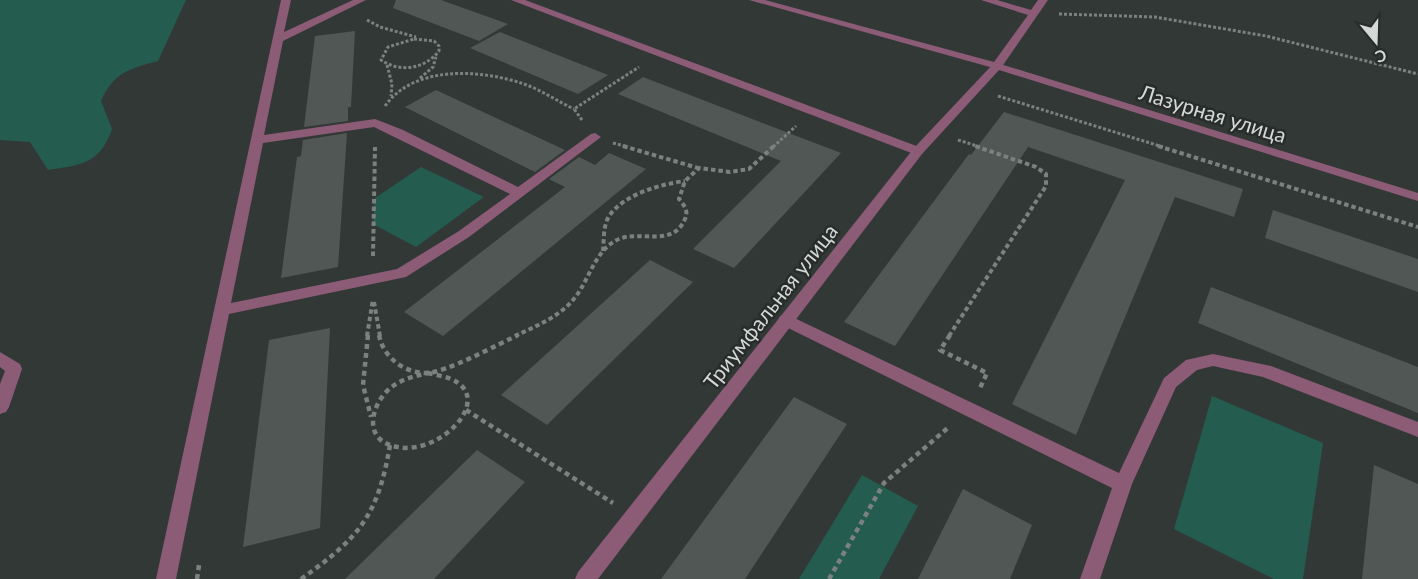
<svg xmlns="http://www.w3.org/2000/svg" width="1418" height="579" font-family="Lato,sans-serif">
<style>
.green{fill:#245c50}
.building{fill:#515755}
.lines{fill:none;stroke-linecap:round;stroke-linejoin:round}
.path-far2{stroke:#7c8180;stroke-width:3;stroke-dasharray:3 2;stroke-linecap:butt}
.path-far1{stroke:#7c8180;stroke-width:4;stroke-dasharray:4.5 3;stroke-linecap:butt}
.path{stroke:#7c8180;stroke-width:4.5;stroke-dasharray:5 4;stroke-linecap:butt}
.service{fill:#8c5b76;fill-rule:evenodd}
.minor{fill:#8c5b76;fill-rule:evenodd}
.labels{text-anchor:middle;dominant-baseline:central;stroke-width:5;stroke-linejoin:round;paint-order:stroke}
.street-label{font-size:21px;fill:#d4d8d7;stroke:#282d2c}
</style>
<rect width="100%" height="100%" fill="#323836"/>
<!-- green -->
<g class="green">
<path d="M 0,0 L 186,0 L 158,61 C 129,69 114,72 101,101 L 112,129 C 100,164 81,165 48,170 L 30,142 L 0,140 Z"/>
<path d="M 421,167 L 484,197 L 416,247 L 373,224 L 375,198 Z"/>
<path d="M 1212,396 L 1323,443 L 1303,579 L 1274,579 L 1174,529 Z"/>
<path d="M 862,475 L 918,506 L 879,579 L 799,579 Z"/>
</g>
<!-- building -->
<g class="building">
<path d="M 396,0 L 441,0 L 508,24 L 479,41 L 393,8 Z"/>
<path d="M 355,31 L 351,107 L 348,107 L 348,121 L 304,127 L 315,36 Z"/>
<path d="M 500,32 L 608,75 L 578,94 L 470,48 Z"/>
<path d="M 643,77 L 841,153 L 734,268 L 693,249 L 781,161 L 618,94 Z"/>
<path d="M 436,90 L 565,150 L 535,172 L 405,107 Z"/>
<path d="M 1004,112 L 1243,189 L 1234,217 L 1175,197 L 1076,435 L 1012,404 L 1125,180 L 1028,147 L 895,346 L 844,322 L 969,154 L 971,155 Z"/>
<path d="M 347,133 L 338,267 L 281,278 L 297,157 L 301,156 L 303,140 Z"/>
<path d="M 609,153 L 646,169 L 443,336 L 404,312 L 565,187 L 549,179 L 579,157 L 595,165 Z"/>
<path d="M 1273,210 L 1418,259 L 1418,292 L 1265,238 Z"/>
<path d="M 650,260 L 693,282 L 547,425 L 501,395 Z"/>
<path d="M 1211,287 L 1418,367 L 1418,413 L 1198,323 Z"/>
<path d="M 330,328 L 320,528 L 243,547 L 269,340 Z"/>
<path d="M 794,397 L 847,424 L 745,579 L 661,579 Z"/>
<path d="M 477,450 L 525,482 L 434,579 L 345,579 Z"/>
<path d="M 1374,465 L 1418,484 L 1418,579 L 1362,579 Z"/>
<path d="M 963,489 L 1032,525 L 1010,579 L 918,579 Z"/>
</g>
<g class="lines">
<!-- path-far2 -->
<g class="path-far2">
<path d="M 1059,14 L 1155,17 L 1266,36 L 1418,74"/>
<path d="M 367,20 L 380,27 L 416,37"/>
<path d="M 414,39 L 434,41 L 439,46 L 439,51 C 425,69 400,73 381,60 L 388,47 Z"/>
<path d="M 387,65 L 392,84 L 391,96"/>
<path d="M 420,78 L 433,67 L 436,57"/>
<path d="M 998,96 L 1163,147"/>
<path d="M 385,106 C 414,65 480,69 524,84 C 541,90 557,101 574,109"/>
<path d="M 582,120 L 574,109 L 639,67"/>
<path d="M 958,140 L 980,147"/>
<path d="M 613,143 L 628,147"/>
<path d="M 773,147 L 796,126"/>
</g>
<!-- path-far1 -->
<g class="path-far1">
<path d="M 623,146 L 698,168"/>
<path d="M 1158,146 L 1418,227"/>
<path d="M 603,251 C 604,240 603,228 608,218 C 621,195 661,184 685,181"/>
<path d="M 373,256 L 375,147"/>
<path d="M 374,302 L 380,336"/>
<path d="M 367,336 L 373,299"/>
<path d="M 515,336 C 534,327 559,317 573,300 C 590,280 594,250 619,239 C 640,230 673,248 685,219 C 689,211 684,205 679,199 L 685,181 L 699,168 L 730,172 L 749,169 L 774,146"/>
<path d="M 949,336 L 1046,186 L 1046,174 L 1036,167 L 975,146"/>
</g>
<!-- path -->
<g class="path">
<path d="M 368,335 L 363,385 L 371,417"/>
<path d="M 379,335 C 383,357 404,373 426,373 C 445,373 499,344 518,335"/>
<path d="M 950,335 L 940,350 L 987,373 L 980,388"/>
<path d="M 428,373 C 435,375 444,376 451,379 C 498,399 435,462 390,445 C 361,435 374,399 393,386 C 404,378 416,376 428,373 Z"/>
<path d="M 466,410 L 613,503"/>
<path d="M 197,579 L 199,565"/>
<path d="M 301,579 C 359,538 378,516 390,445"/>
<path d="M 829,579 L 884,483 L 950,426"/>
</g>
<!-- service -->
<g class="service">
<path d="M 281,0 L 291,0 L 284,32 L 353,0 L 366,0 L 283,41 L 264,135 L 375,119 L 403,130 L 518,187 L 591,134 L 595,133 L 601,137 L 469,237 L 406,277 L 229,314 L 176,579 L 156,579 ZM 374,127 L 510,194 L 459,231 L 397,269 L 231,303 L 263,143 Z"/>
<path d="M 511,0 L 525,0 L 922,148 L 924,151 L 922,154 L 914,154 Z"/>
<path d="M 749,0 L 765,0 L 994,62 L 1028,15 L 981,0 L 997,0 L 1031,10 L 1038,0 L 1048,0 L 1001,68 L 997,69 Z"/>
<path d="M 786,314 L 1119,473 L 1164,378 L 1186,360 L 1213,354 L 1271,366 L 1418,422 L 1418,437 L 1263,377 L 1213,366 L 1197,370 L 1176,387 L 1132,484 L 1100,579 L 1080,579 L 1112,488 L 780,324 L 778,320 L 780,316 Z"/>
<path d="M 0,352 L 20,364 L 22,369 L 9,407 L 6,412 L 0,414 L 0,384 L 5,371 L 0,367 Z"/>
</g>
<!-- minor -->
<path class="minor" d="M 997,63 L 1418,193 L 1418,201 L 999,70 L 922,154 L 598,579 L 575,579 L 578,572 L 914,148 L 993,64 Z"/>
</g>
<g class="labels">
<!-- street labels -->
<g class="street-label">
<text transform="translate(1213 113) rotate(17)">Лазурная улица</text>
<text transform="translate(770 306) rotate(-52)">Триумфальная улица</text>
</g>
</g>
<!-- north arrow -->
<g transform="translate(1376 42) rotate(161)" stroke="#282d2c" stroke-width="4.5" paint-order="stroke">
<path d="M0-4.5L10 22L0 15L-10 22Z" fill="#d4d8d7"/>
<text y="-9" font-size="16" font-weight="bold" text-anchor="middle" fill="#d4d8d7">С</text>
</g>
</svg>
